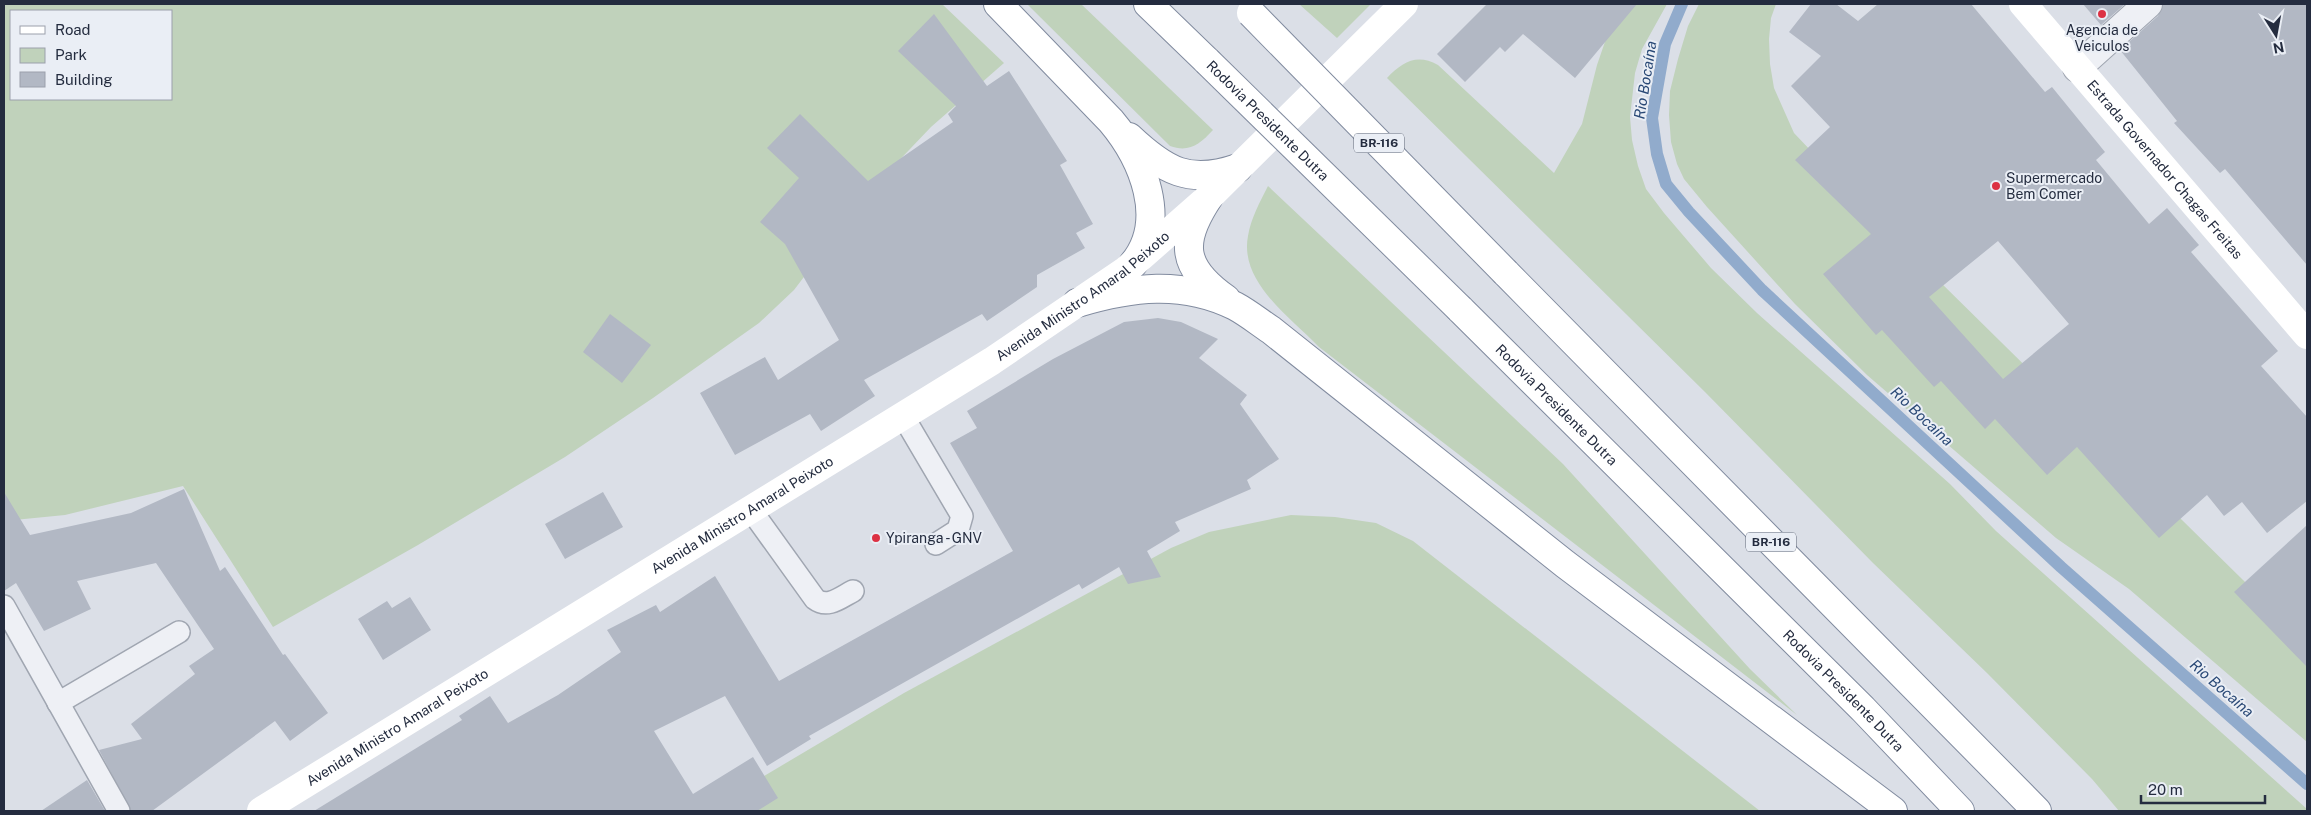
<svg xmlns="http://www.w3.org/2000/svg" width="2311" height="815" font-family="'Public Sans',sans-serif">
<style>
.green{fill:#c0d2bb;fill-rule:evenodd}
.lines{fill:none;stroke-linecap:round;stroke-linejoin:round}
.stream{stroke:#91abcc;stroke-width:12}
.building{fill:#b2b8c4;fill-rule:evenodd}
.lane-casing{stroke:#a0a6b1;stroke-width:24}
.street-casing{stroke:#a0a6b1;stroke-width:30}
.highway-casing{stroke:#818b9f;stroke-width:30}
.lane{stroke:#eef0f5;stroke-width:21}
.street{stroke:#eef0f5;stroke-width:28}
.secondary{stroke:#fff;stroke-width:28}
.highway{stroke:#fff;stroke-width:28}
.highway-bridge-casing{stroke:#818b9f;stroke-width:30;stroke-linecap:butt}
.highway-bridge{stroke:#fff;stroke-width:28}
.poi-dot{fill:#dc3143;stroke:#eaeef5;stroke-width:2}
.labels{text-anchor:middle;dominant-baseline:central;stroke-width:4;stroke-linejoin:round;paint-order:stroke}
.shield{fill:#eaeef5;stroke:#5f6676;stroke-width:1}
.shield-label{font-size:12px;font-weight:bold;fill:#242c3f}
.poi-label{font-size:14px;fill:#242c3f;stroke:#eaeef5;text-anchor:start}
.street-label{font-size:14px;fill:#242c3f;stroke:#eaeef5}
.water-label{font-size:15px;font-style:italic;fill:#2a4976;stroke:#eaeef5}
</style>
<rect width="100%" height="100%" fill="#dbdfe7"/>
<!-- green -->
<g class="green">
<path d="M 4,4 L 942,4 L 1004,63 L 931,127 L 868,193 L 794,290 L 759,323 L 653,398 L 565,457 L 418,545 L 273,627 L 183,486 L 65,515 L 4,521 ZM 11,11 L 171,11 L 171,99 L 11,99 Z"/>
<path d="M 1027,4 L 1081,4 L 1213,130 C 1200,144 1189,153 1170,146 Z"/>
<path d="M 1299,4 L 1371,4 L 1337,38 Z"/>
<path d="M 1618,4 L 1667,4 L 1642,49 L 1635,73 L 1630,117 L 1632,140 L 1638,166 L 1646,189 L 1664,213 L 1711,268 L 1757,313 L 1950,484 L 1996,531 L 2307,809 L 2307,811 L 2119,811 L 2092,779 L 1987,673 L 1873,563 L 1705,392 L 1387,78 C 1402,62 1417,53 1438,65 L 1554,173 L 1582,124 L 1597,65 Z"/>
<path d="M 1699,4 L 1776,4 L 1771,18 L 1769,39 L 1770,64 L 1774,88 L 1794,133 L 1871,214 L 2307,643 L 2307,742 L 2129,589 L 2056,538 L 1867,375 L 1795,304 L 1707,207 L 1684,179 L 1677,164 L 1671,142 L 1669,115 L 1670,91 L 1678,59 L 1688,26 Z"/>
<path d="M 1268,186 L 1563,464 L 1750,669 L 1797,715 L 1319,347 C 1291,318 1239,282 1248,236 C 1251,218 1260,202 1268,186 Z"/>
<path d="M 1291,515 L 1335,517 L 1376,523 L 1413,541 L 1760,811 L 705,811 L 904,693 L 1171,548 L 1209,532 Z"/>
</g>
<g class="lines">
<!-- stream -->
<path class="stream" d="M 1682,4 L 1665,44 L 1652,118 L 1657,154 L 1666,184 L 1689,212 L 1762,290 L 2061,567 L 2307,784"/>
</g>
<!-- building -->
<g class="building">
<path d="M 1487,4 L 1637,4 L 1575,78 L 1523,34 L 1505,52 L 1500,47 L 1465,82 L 1437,54 Z"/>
<path d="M 1811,4 L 1836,4 L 1858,21 L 1878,4 L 1971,4 L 2045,92 L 2052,87 L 2105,152 L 2096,160 L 2149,224 L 2167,208 L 2199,245 L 2191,252 L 2278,351 L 2261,366 L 2307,417 L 2307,501 L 2267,533 L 2242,502 L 2224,516 L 2207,495 L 2159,538 L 2077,447 L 2047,475 L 1995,419 L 1985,429 L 1941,381 L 1934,387 L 1882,330 L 1876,335 L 1823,274 L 1871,234 L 1795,160 L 1830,127 L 1791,86 L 1821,56 L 1789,32 ZM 1998,241 L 2069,324 L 2003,379 L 1929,297 Z"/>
<path d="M 2083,4 L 2125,4 L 2101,25 Z"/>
<path d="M 2163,4 L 2307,4 L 2307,265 L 2225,169 L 2220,173 L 2174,123 L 2177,121 L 2120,50 L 2158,16 Z"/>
<path d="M 934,14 L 987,86 L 1009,71 L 1067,161 L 1060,165 L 1093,224 L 1076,233 L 1085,248 L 1037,275 L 1037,287 L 987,321 L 982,314 L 864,380 L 875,396 L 821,431 L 810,414 L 735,455 L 700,393 L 765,357 L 778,380 L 839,340 L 785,244 L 760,222 L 799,178 L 767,148 L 800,114 L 868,181 L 953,122 L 948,114 L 956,106 L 898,51 Z"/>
<path d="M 610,314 L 651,345 L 622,383 L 583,352 Z"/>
<path d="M 1158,318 L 1181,322 L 1218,339 L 1199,358 L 1247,395 L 1240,404 L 1279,459 L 1247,480 L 1251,489 L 1175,522 L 1180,531 L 1147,551 L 1161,577 L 1128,584 L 1119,567 L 1082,589 L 1079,584 L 809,736 L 811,739 L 767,766 L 725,696 L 654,731 L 693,794 L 753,757 L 778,798 L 757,811 L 314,811 L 462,720 L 459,716 L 490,696 L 508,723 L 558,695 L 621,652 L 607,630 L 656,605 L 660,612 L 715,576 L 779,681 L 1013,551 L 950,443 L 977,428 L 967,411 L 1053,359 L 1124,322 Z"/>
<path d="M 184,489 L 220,571 L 225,567 L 283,655 L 285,654 L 328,713 L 290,741 L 275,721 L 152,811 L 131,811 L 99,750 L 142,739 L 131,724 L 195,674 L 189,666 L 214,649 L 156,563 L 77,581 L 91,609 L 44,631 L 16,583 L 4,591 L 4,492 L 30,535 L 131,513 Z"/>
<path d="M 603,492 L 623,527 L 565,559 L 545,524 Z"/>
<path d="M 2307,525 L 2307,667 L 2234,592 Z"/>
<path d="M 410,597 L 431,630 L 383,660 L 358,619 L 387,601 L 392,608 Z"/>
<path d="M 87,780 L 105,811 L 41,811 Z"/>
</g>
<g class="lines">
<defs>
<g id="lane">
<path d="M 903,416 L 962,516 L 958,530 L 936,544"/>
<path d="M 751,510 L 815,599 C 828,609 841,597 853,591"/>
<path d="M 4,606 L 119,811"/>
<path d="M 58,703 L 179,632"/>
</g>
<path id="street" d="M 2077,68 L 2148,4"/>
<g id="highway">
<path d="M 998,4 L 1111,121 C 1143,159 1169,221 1133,264"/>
<path d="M 1148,4 L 1207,61"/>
<path d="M 1129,137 C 1165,171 1189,185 1238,168"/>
<path d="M 1209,197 C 1179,242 1181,267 1226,299"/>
<path d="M 1506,273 L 2037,811"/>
<path d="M 1077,303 C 1131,287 1182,280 1235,306 C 1248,313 1259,322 1271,330 L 1565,564 L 1893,811"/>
<path id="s3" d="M 1460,309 L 1863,709 L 1960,811"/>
</g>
</defs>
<!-- lane casing -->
<use href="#lane" class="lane-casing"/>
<!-- street casing -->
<use href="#street" class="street-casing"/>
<!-- highway casing -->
<use href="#highway" class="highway-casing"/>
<!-- lane -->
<use href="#lane" class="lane"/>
<!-- street -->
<use href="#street" class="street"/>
<!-- secondary -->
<g class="secondary">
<path id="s1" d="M 2023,4 L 2307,335"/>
<path id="s2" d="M 261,811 L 992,361 L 1126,270 L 1209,197 L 1404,4"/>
</g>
<!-- highway -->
<use href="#highway" class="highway"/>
<defs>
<g id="highway-bridge">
<path d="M 1251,13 L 1506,273"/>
<path id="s4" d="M 1207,61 L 1460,309"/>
</g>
</defs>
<!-- highway-bridge casing -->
<use href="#highway-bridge" class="highway-bridge-casing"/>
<!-- highway-bridge -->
<use href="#highway-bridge" class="highway-bridge"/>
</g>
<!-- markers -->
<g class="poi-dot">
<circle cx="2102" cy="14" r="5"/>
<circle cx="1996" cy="186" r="5"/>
<circle cx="876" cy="538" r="5"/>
</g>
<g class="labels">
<!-- shield labels -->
<g class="shield">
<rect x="1354" y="133.5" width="50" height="19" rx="4"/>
<rect x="1746" y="532.5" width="50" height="19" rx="4"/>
</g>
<g class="shield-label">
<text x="1379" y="143">BR-116</text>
<text x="1771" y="542">BR-116</text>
</g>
<!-- poi labels -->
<g class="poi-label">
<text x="2102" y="30" text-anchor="middle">Agencia de<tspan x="2102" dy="16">Veiculos</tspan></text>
<text x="2006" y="178">Supermercado<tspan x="2006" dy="16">Bem Comer</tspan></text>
<text x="886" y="538">Ypiranga - GNV</text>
</g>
<!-- street labels -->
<g class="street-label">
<text stroke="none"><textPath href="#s4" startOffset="85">Rodovia Presidente Dutra</textPath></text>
<text stroke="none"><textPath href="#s1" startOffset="218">Estrada Governador Chagas Freitas</textPath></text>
<text stroke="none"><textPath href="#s2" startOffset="970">Avenida Ministro Amaral Peixoto</textPath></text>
<text stroke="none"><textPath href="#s3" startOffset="136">Rodovia Presidente Dutra</textPath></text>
<text stroke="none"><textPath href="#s2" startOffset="565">Avenida Ministro Amaral Peixoto</textPath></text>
<text stroke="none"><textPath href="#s3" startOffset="541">Rodovia Presidente Dutra</textPath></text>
<text stroke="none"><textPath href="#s2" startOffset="160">Avenida Ministro Amaral Peixoto</textPath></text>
</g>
<!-- water labels -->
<g class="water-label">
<text transform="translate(1645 80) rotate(-81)">Rio Bocaína</text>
<text transform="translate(1922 416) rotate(43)">Rio Bocaína</text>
<text transform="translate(2222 688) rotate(41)">Rio Bocaína</text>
</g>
</g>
<!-- border -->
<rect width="2311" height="815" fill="none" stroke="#242c3f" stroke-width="10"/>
<!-- legend -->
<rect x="10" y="10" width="162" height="90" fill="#eaeef5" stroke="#9ba0ac"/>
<rect x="20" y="26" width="25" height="8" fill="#ffffff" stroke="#9ba0ac"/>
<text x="55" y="35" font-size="15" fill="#242c3f">Road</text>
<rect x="20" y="48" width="25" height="15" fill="#c0d2bb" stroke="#9ba0ac"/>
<text x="55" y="60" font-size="15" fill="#242c3f">Park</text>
<rect x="20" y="72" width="25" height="15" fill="#b2b8c4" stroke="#9ba0ac"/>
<text x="55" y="85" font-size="15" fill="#242c3f">Building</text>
<!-- north arrow -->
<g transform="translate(2276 35) rotate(169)" stroke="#eaeef5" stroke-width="4" paint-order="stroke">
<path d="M0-4L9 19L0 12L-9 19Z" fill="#242c3f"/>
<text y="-8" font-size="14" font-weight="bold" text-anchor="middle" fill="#242c3f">N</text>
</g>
<!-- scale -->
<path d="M2141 795v8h124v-8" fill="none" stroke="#242c3f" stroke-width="2.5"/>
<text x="2148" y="795" font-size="15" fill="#242c3f" stroke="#eaeef5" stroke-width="4" paint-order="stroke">20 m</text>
</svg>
